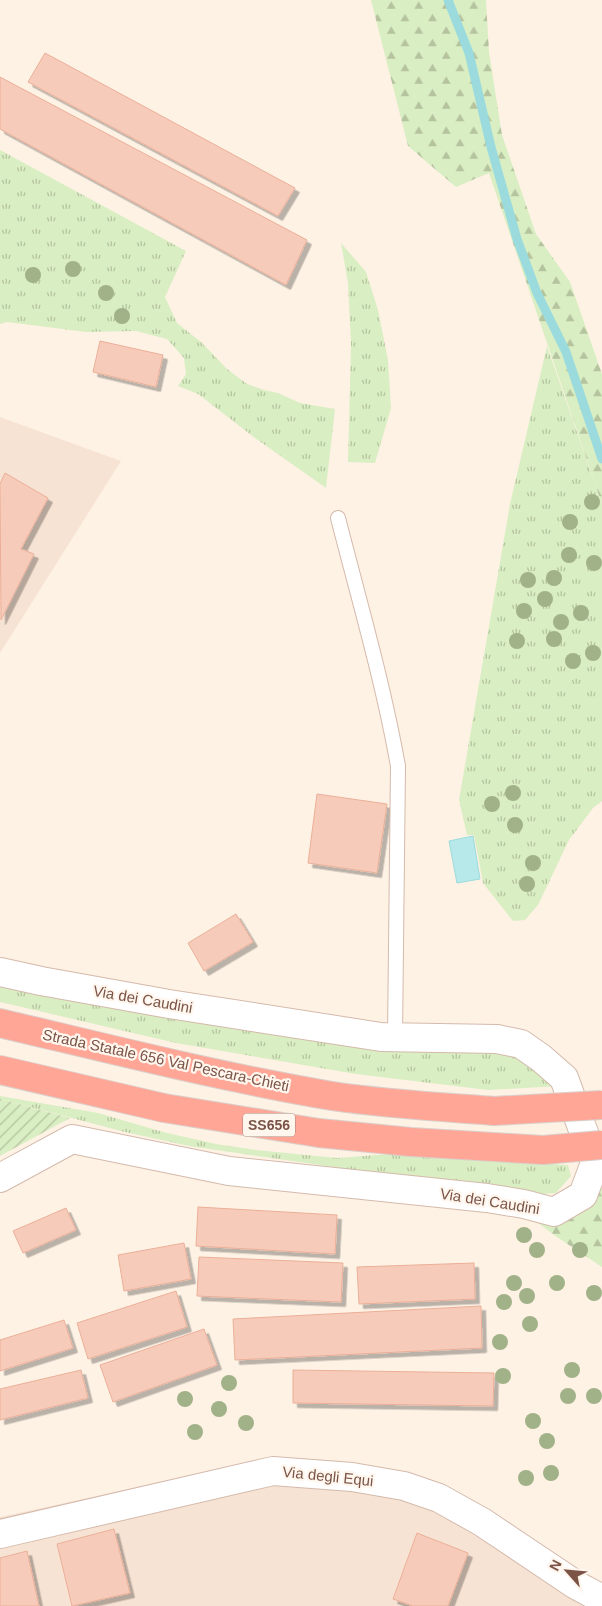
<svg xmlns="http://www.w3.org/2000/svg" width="602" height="1606" font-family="Arial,sans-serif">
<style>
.residential{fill:#f7e3d3}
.grass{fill:url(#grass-tufts)}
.forest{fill:url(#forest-firs)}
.garden{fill:url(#garden-furrows)}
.water{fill:#b7e9ea;stroke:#9cdbdd}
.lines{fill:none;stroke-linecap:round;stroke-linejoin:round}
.stream{stroke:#9cdbdd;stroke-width:9}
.building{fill:#f7cbba;stroke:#ebaf98;filter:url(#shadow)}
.lane-casing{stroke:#d4baac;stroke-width:16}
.street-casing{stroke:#d4baac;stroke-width:30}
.highway-casing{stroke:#dacfcb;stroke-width:30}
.lane{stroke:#fff;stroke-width:14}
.street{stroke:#fff;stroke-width:28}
.highway{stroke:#ffa696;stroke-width:28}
.highway-bridge-casing{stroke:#dacfcb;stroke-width:30;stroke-linecap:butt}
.highway-bridge{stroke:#ffa696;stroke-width:28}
.tree{fill:#a1b188}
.labels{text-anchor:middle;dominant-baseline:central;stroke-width:4.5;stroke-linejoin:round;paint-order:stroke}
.shield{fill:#fff6ee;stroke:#a38579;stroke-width:1}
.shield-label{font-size:14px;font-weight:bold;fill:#7b5447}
.street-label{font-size:15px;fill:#7b5447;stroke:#fff6ee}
</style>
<defs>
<pattern id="grass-tufts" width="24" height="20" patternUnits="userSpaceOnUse" patternTransform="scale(1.25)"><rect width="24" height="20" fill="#d9eec2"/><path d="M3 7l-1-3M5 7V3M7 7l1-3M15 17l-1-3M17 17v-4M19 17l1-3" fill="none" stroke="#b5c39f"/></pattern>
<pattern id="forest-firs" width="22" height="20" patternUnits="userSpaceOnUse" patternTransform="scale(1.25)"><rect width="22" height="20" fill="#d9eec2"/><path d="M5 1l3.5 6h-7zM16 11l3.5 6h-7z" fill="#b5c39f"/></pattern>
<pattern id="garden-furrows" width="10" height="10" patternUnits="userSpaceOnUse" patternTransform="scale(1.25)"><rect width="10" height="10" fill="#d9eec2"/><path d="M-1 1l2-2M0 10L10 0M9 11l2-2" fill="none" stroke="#b5c39f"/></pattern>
<filter id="shadow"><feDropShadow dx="4.5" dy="4.5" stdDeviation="0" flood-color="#0004"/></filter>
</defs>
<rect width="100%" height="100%" fill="#fef2e5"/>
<!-- residential -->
<g class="residential">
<path d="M 0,417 L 121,461 L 0,653 Z"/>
<path d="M 278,1457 L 340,1461 L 424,1482 L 602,1606 L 0,1606 L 0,1517 Z"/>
</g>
<!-- grass -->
<g class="grass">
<path d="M 0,150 L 186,251 L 165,297 L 177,323 L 201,342 L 227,369 L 247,384 L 264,390 L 278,393 L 300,403 L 335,409 L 326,488 L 255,438 L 198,394 L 178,386 L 186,374 L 184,358 L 167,339 L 136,331 L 86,332 L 7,322 L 0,324 Z"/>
<path d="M 341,243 L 366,272 L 378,310 L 388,360 L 391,408 L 375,463 L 348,462 L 351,344 L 348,283 Z"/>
<path d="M 547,346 L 602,504 L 602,801 L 593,808 L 569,840 L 538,905 L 525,920 L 513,921 L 483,883 L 474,835 L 467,835 L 459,800 L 510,504 Z"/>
<path d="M 0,979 L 521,1044 L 578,1085 L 488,1090 L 356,1074 L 176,1043 L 0,1002 Z"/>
<path d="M 0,1096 L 98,1113 L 163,1132 L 216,1144 L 256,1150 L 337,1158 L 390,1154 L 568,1165 L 571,1176 L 556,1193 L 528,1195 L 189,1146 L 125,1132 L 0,1099 Z"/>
</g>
<!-- forest -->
<g class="forest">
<path d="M 371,0 L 486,0 L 489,52 L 502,135 L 536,234 L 570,282 L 602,374 L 602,504 L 489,173 L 456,187 L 408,146 Z"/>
<path d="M 602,1187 L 602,1267 L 554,1235 L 538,1223 L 570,1213 Z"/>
</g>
<!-- garden -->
<path class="garden" d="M 0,1099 L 70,1118 L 0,1156 Z"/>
<!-- water -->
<path class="water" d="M 473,836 L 480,879 L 457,883 L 449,841 Z"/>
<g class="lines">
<!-- stream -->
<path class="stream" d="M 448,0 L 469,53 L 491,147 L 517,239 L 537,293 L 566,352 L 602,459"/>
</g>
<!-- building -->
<g class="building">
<path d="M 45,53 L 295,188 L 278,216 L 28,82 Z"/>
<path d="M 0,77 L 307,240 L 286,285 L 0,129 Z"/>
<path d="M 100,341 L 163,355 L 156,387 L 93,372 Z"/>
<path d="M 5,473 L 48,498 L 21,549 L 34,554 L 1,620 L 0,484 Z"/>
<path d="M 317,794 L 387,804 L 377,873 L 308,863 Z"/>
<path d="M 236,914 L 253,942 L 204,971 L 188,943 Z"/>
<path d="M 198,1207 L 337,1215 L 335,1254 L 196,1246 Z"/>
<path d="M 66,1208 L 76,1230 L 23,1253 L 13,1231 Z"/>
<path d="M 184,1243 L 191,1279 L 124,1291 L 118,1255 Z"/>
<path d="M 199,1257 L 343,1263 L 341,1302 L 197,1296 Z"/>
<path d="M 474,1263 L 475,1299 L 359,1304 L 357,1267 Z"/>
<path d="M 176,1291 L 187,1327 L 88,1359 L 77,1323 Z"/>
<path d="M 481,1306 L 482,1348 L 235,1360 L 233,1319 Z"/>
<path d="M 64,1320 L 73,1348 L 0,1371 L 0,1340 Z"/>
<path d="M 204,1329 L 217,1365 L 113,1402 L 100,1365 Z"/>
<path d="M 81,1370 L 88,1398 L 0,1420 L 0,1389 Z"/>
<path d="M 293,1370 L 494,1373 L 493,1406 L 293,1403 Z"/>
<path d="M 114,1529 L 130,1593 L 72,1606 L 57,1544 Z"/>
<path d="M 417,1533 L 468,1553 L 448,1606 L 413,1606 L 393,1599 Z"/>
<path d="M 27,1551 L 39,1606 L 0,1606 L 0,1558 Z"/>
</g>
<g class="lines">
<defs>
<path id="lane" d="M 338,518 C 359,600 383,682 398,766 L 395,1037"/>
<g id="street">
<path d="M 0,972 L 41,981 L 169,1004 L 381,1037 L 497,1039 L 521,1044 L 541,1058 L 564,1078 L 595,1163 L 583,1195 L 554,1212 L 524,1204 L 487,1198 L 229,1171 L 72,1139 L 0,1178"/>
<path d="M 0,1534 L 273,1471 L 352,1477 L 404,1486 L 439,1498 L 482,1522 L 576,1585 L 602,1599"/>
</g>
<g id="highway">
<path d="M 0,1023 C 110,1049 220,1077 332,1096 C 386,1104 440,1107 494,1111"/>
<path d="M 0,1070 L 164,1108 L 319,1133 L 411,1142 L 543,1150"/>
</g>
</defs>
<!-- lane casing -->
<use href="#lane" class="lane-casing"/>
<!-- street casing -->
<use href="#street" class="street-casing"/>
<!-- highway casing -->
<use href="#highway" class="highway-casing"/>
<!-- lane -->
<use href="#lane" class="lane"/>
<!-- street -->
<use href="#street" class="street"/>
<!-- highway -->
<use href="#highway" class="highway"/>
<defs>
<g id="highway-bridge">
<path d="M 494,1111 L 602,1105"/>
<path d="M 543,1150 L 602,1145"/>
</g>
</defs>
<!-- highway-bridge casing -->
<use href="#highway-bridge" class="highway-bridge-casing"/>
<!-- highway-bridge -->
<use href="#highway-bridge" class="highway-bridge"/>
</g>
<!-- trees -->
<g class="tree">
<circle cx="73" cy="269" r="8"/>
<circle cx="33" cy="275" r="8"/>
<circle cx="106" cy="293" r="8"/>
<circle cx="122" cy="316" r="8"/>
<circle cx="592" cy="502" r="8"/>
<circle cx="570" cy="522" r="8"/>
<circle cx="569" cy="555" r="8"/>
<circle cx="594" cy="563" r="8"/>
<circle cx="554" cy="578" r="8"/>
<circle cx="528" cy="580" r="8"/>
<circle cx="545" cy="599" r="8"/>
<circle cx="524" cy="611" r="8"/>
<circle cx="581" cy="613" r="8"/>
<circle cx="561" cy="622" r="8"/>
<circle cx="554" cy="639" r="8"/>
<circle cx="517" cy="641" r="8"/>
<circle cx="593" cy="653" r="8"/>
<circle cx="573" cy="661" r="8"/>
<circle cx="513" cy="793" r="8"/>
<circle cx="492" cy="804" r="8"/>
<circle cx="515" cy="825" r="8"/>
<circle cx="533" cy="863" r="8"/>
<circle cx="527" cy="884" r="8"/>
<circle cx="524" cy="1235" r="8"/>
<circle cx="537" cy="1250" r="8"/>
<circle cx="580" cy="1250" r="8"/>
<circle cx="514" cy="1283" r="8"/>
<circle cx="557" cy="1283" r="8"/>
<circle cx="594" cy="1293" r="8"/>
<circle cx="527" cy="1296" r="8"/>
<circle cx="504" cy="1302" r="8"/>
<circle cx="530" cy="1324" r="8"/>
<circle cx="500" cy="1342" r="8"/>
<circle cx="572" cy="1370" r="8"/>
<circle cx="503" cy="1376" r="8"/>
<circle cx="229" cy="1383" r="8"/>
<circle cx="568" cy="1396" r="8"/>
<circle cx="594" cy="1396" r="8"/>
<circle cx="185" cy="1399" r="8"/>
<circle cx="219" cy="1409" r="8"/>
<circle cx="533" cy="1421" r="8"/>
<circle cx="246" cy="1423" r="8"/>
<circle cx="195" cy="1432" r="8"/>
<circle cx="547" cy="1441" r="8"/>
<circle cx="551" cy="1473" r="8"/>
<circle cx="526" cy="1478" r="8"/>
</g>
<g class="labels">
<!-- shield labels -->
<rect class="shield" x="243" y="1113.5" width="52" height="23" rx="4"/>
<g class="shield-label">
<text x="269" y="1125">SS656</text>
</g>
<!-- street labels -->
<g class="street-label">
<text transform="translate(143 999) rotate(10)">Via dei Caudini</text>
<text transform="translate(166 1060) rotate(12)">Strada Statale 656 Val Pescara-Chieti</text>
<text transform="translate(490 1201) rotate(9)">Via dei Caudini</text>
<text transform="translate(328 1476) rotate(6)">Via degli Equi</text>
</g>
</g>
<!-- north arrow -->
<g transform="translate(567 1571) rotate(297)" stroke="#fff6ee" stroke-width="4" paint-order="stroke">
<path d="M0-4L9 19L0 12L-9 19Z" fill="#7b5447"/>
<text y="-8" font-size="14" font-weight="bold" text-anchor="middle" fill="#7b5447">N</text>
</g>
</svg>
